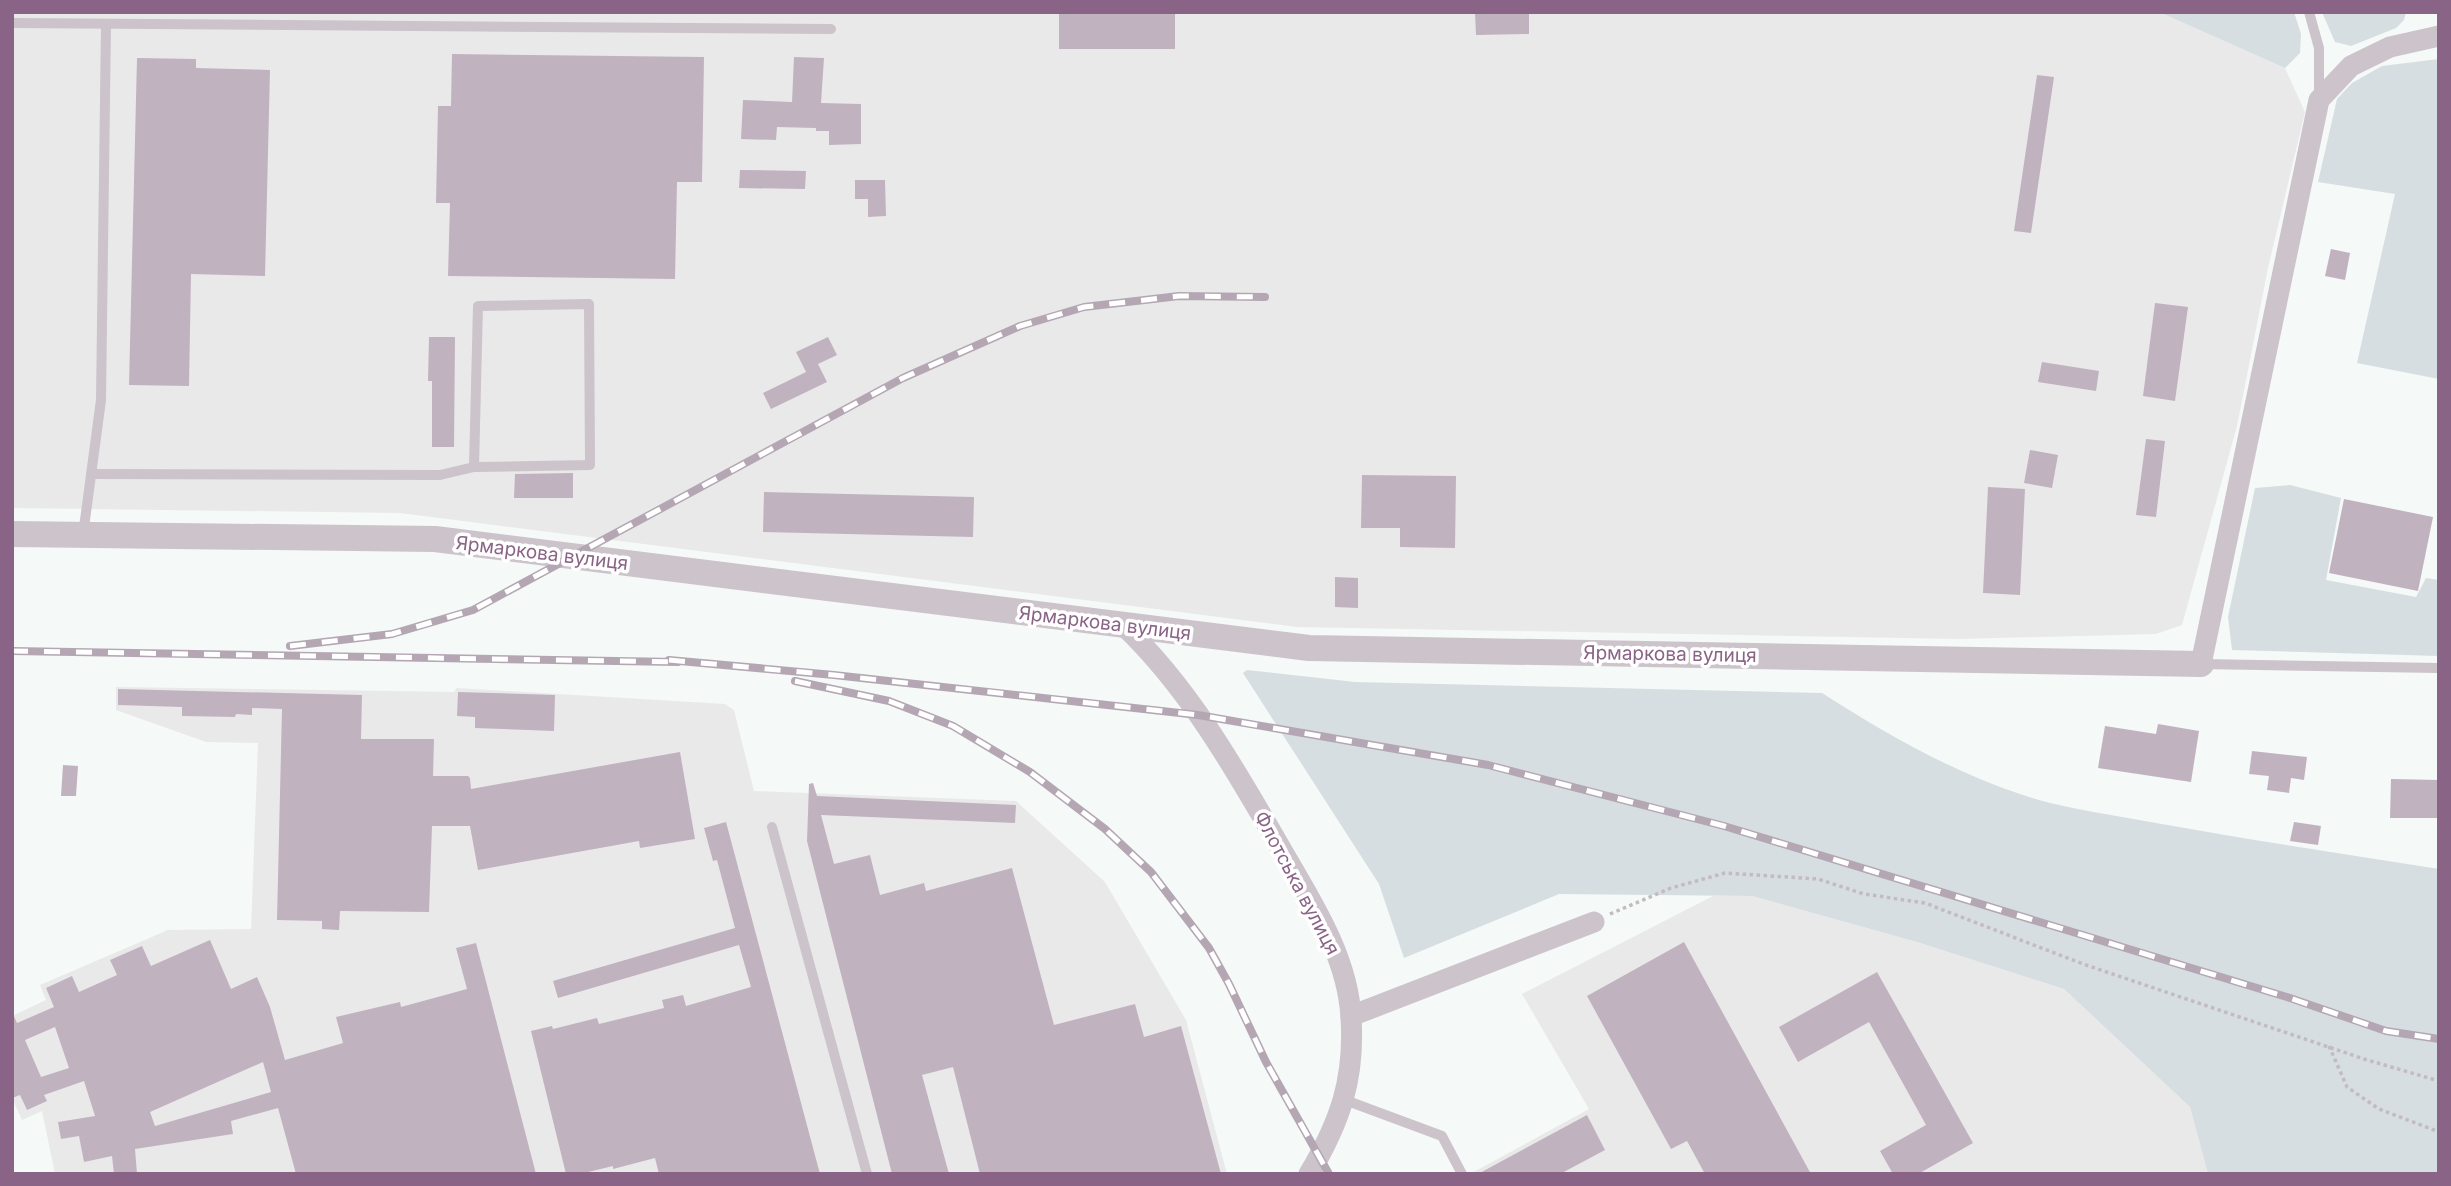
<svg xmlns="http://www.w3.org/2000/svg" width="2451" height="1186" font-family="Inter,sans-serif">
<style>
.built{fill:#e9e9ea}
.green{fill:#d6dee1}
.building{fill:#c1b2c0;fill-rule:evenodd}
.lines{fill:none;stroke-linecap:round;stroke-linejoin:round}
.path{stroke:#c2bbc1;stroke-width:3.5;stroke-dasharray:3.5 3.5;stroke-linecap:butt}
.service{stroke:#ccc3cb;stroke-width:10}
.minor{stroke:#ccc3cb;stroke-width:21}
.tertiary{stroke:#ccc3cb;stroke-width:26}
.rail-casing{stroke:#b4a7b3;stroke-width:8}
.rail{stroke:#fff;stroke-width:5;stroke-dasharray:16;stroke-linecap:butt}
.labels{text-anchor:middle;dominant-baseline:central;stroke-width:7;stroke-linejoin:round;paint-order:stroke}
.street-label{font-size:19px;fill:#8a6486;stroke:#fff}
</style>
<rect width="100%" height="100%" fill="#f5f9f7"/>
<!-- built -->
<g class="built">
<path d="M 12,12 L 2159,12 L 2285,68 L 2305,112 L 2268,268 L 2237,426 L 2182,625 L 2156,634 L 1959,639 L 1297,627 L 400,513 L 12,508 Z"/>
<path d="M 116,687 L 454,692 L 457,688 L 725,704 L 734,710 L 754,791 L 1016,801 L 1105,882 L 1186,1020 L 1227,1174 L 55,1174 L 42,1111 L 22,1120 L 12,1098 L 12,1016 L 46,1000 L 40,985 L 168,930 L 251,929 L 258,743 L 206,742 L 116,710 Z"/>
<path d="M 1713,896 L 1752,896 L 1917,942 L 2064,989 L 2190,1107 L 2208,1174 L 1470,1174 L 1589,1109 L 1522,994 Z"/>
</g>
<!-- green -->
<g class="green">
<path d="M 2159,12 L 2294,12 L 2301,34 L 2300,53 L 2285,68 Z"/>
<path d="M 2322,12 L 2406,12 L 2404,20 L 2396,28 L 2351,46 L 2335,42 Z"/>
<path d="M 2439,59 L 2439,379 L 2357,363 L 2395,194 L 2318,182 L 2337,99 L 2352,83 L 2382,66 Z"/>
<path d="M 2290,485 L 2341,498 L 2326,580 L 2416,597 L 2426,578 L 2439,580 L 2439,656 L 2232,650 L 2228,617 L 2255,488 Z"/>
<path d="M 1247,670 L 1355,682 L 1822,693 C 1886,734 1949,770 2020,794 C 2063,809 2111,814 2156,823 C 2250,840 2344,854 2439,869 L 2439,1174 L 2208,1174 L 2190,1107 L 2064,989 L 1917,942 L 1752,896 L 1559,894 L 1404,958 L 1379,884 L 1243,673 Z"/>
</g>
<!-- building -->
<g class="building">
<rect x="1059" y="12" width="116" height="37"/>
<path d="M 1475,12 L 1529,12 L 1529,34 L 1476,35 Z"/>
<path d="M 452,54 L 704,57 L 702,182 L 677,182 L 675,279 L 448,276 L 450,203 L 436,203 L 438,106 L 451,106 Z"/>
<path d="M 794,57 L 824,58 L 821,103 L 861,104 L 861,144 L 829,145 L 829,131 L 816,131 L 816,128 L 777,127 L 776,140 L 741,139 L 743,100 L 792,102 Z"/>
<path d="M 137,58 L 196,59 L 196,68 L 270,70 L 265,276 L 191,274 L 189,386 L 129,385 Z"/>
<path d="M 2037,75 L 2054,77 L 2031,233 L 2014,231 Z"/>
<path d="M 740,170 L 806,171 L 805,189 L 739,188 Z"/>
<path d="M 855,180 L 885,180 L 886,216 L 868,217 L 868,199 L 855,199 Z"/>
<path d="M 2331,249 L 2350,253 L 2345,280 L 2325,276 Z"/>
<path d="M 2155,303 L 2188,307 L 2175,401 L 2143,396 Z"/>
<path d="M 429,337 L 455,337 L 454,447 L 432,447 L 432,381 L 428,381 Z"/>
<path d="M 828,337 L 837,355 L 818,364 L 827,382 L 771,409 L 763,393 L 806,372 L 796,352 Z"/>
<path d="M 2042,362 L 2099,371 L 2096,391 L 2038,382 Z"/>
<path d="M 2146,439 L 2165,441 L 2156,517 L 2136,515 Z"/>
<path d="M 2030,450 L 2058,455 L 2052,488 L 2024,483 Z"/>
<path d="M 573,473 L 573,498 L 514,498 L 515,474 Z"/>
<path d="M 1362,475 L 1456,476 L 1455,548 L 1400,547 L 1400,528 L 1361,528 Z"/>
<path d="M 1988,487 L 2025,489 L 2020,595 L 1983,593 Z"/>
<path d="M 764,492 L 974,497 L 973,537 L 763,532 Z"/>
<path d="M 2344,499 L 2433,517 L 2418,591 L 2329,573 Z"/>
<path d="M 1335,577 L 1358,578 L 1358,608 L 1335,607 Z"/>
<path d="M 118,689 L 362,695 L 361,739 L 434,739 L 433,776 L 468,776 L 470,778 L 471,789 L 680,752 L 695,839 L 640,848 L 639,841 L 478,870 L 470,826 L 432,826 L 429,912 L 340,911 L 339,930 L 322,929 L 322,921 L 277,920 L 282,709 L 252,708 L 252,715 L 236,714 L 235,717 L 182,716 L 182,707 L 118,705 Z"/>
<path d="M 458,692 L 555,695 L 554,731 L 475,728 L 475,717 L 457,716 Z"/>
<path d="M 2158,724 L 2199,731 L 2191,782 L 2098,768 L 2105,726 L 2156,734 Z"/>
<path d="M 2252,751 L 2307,757 L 2304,780 L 2291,778 L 2289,793 L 2267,790 L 2269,776 L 2249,774 Z"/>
<path d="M 63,765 L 78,766 L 76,796 L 61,796 Z"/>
<path d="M 2391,779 L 2439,780 L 2439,818 L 2390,818 Z"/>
<path d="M 813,783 L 817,796 L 1016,805 L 1015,823 L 821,815 L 834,864 L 870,855 L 880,895 L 924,883 L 926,891 L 1012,868 L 1054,1025 L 1135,1004 L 1144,1037 L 1181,1026 L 1221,1174 L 980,1174 L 953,1067 L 922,1075 L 949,1174 L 892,1174 L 807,841 L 809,784 Z"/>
<path d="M 726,822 L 820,1174 L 659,1174 L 655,1158 L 613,1169 L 613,1166 L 580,1174 L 566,1174 L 531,1031 L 552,1026 L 553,1029 L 597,1018 L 599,1024 L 664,1008 L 662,1000 L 683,995 L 686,1006 L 751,987 L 739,945 L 558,998 L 553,981 L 735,928 L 717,860 L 713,861 L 704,828 Z"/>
<path d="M 2294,822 L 2321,826 L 2318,845 L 2290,841 Z"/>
<path d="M 210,940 L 231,989 L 257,977 L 270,1007 L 285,1060 L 343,1043 L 336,1017 L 400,1002 L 401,1007 L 467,989 L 456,948 L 476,943 L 536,1174 L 296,1174 L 278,1108 L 231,1121 L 233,1134 L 135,1149 L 137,1174 L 114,1174 L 112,1156 L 84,1162 L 79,1136 L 61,1139 L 58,1122 L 95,1116 L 84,1081 L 44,1095 L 47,1101 L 27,1110 L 20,1095 L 12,1098 L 12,1012 L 17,1023 L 54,1007 L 46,988 L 72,976 L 79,992 L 117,975 L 110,960 L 142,946 L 151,966 ZM 55,1027 L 69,1068 L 41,1077 L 25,1040 ZM 263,1062 L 271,1092 L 155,1126 L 150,1112 Z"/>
<path d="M 1684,942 L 1811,1174 L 1705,1174 L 1687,1141 L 1671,1149 L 1587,996 Z"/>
<path d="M 1877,972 L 1973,1143 L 1918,1174 L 1893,1174 L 1880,1151 L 1926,1125 L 1869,1022 L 1798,1062 L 1779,1027 Z"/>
<path d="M 1587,1115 L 1605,1150 L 1560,1174 L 1478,1174 Z"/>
</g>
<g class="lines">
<!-- path -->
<g class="path">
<path d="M 1610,914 L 1671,888 L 1725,873 L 1818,879 L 1864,894 L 1925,903 L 2083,964 L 2364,1059 L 2439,1081"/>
<path d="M 2329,1046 L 2347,1087 L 2379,1109 L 2439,1132"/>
</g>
<!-- service -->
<g class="service">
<path d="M 2309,12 L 2319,48 L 2319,98"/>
<path d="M 12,23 L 831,29"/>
<path d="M 91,474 L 440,475 L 474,467 L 478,306 L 589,304 L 590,465 L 474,467"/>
<path d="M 83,535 L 101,400 L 106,24"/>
<path d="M 2201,664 L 2439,668"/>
<path d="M 772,827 L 867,1174"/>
<path d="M 1345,1100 L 1442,1136 L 1462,1174"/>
</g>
<!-- minor -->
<g class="minor">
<path d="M 1124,626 C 1189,688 1235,769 1280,847 C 1310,899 1348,956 1351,1018 C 1355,1079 1340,1122 1309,1174"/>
<path d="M 2201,664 L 2319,100 L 2351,66 L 2390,47 L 2439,36"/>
<path d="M 1351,1016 L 1594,922"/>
</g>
<!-- tertiary -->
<path class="tertiary" d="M 12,534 L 435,539 L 1309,648 L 2201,664"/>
<defs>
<g id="rail">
<path d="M 290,646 L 392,634 L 473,610 L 903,378 L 1020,326 L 1084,307 L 1179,296 L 1265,297"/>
<path d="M 12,651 L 678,662"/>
<path d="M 669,660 L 834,675 L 1198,715 L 1488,765 L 1724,826 L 2290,998 L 2386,1031 L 2439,1039"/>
<path d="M 795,681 L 889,701 L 953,726 L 1030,772 L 1105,829 L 1151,872 L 1209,948 L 1229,984 L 1266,1062 L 1329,1174"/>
</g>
</defs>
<!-- rail casing -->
<use href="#rail" class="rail-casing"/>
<!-- rail -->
<use href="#rail" class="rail"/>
</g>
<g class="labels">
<!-- street labels -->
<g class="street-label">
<text transform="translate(542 553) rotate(7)">Ярмаркова вулиця</text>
<text transform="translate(1105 623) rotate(7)">Ярмаркова вулиця</text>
<text transform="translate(1670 654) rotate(1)">Ярмаркова вулиця</text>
<text transform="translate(1297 883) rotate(62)">Флотська вулиця</text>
</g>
</g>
<!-- border -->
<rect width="2451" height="1186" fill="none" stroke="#8a6486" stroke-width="28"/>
</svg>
